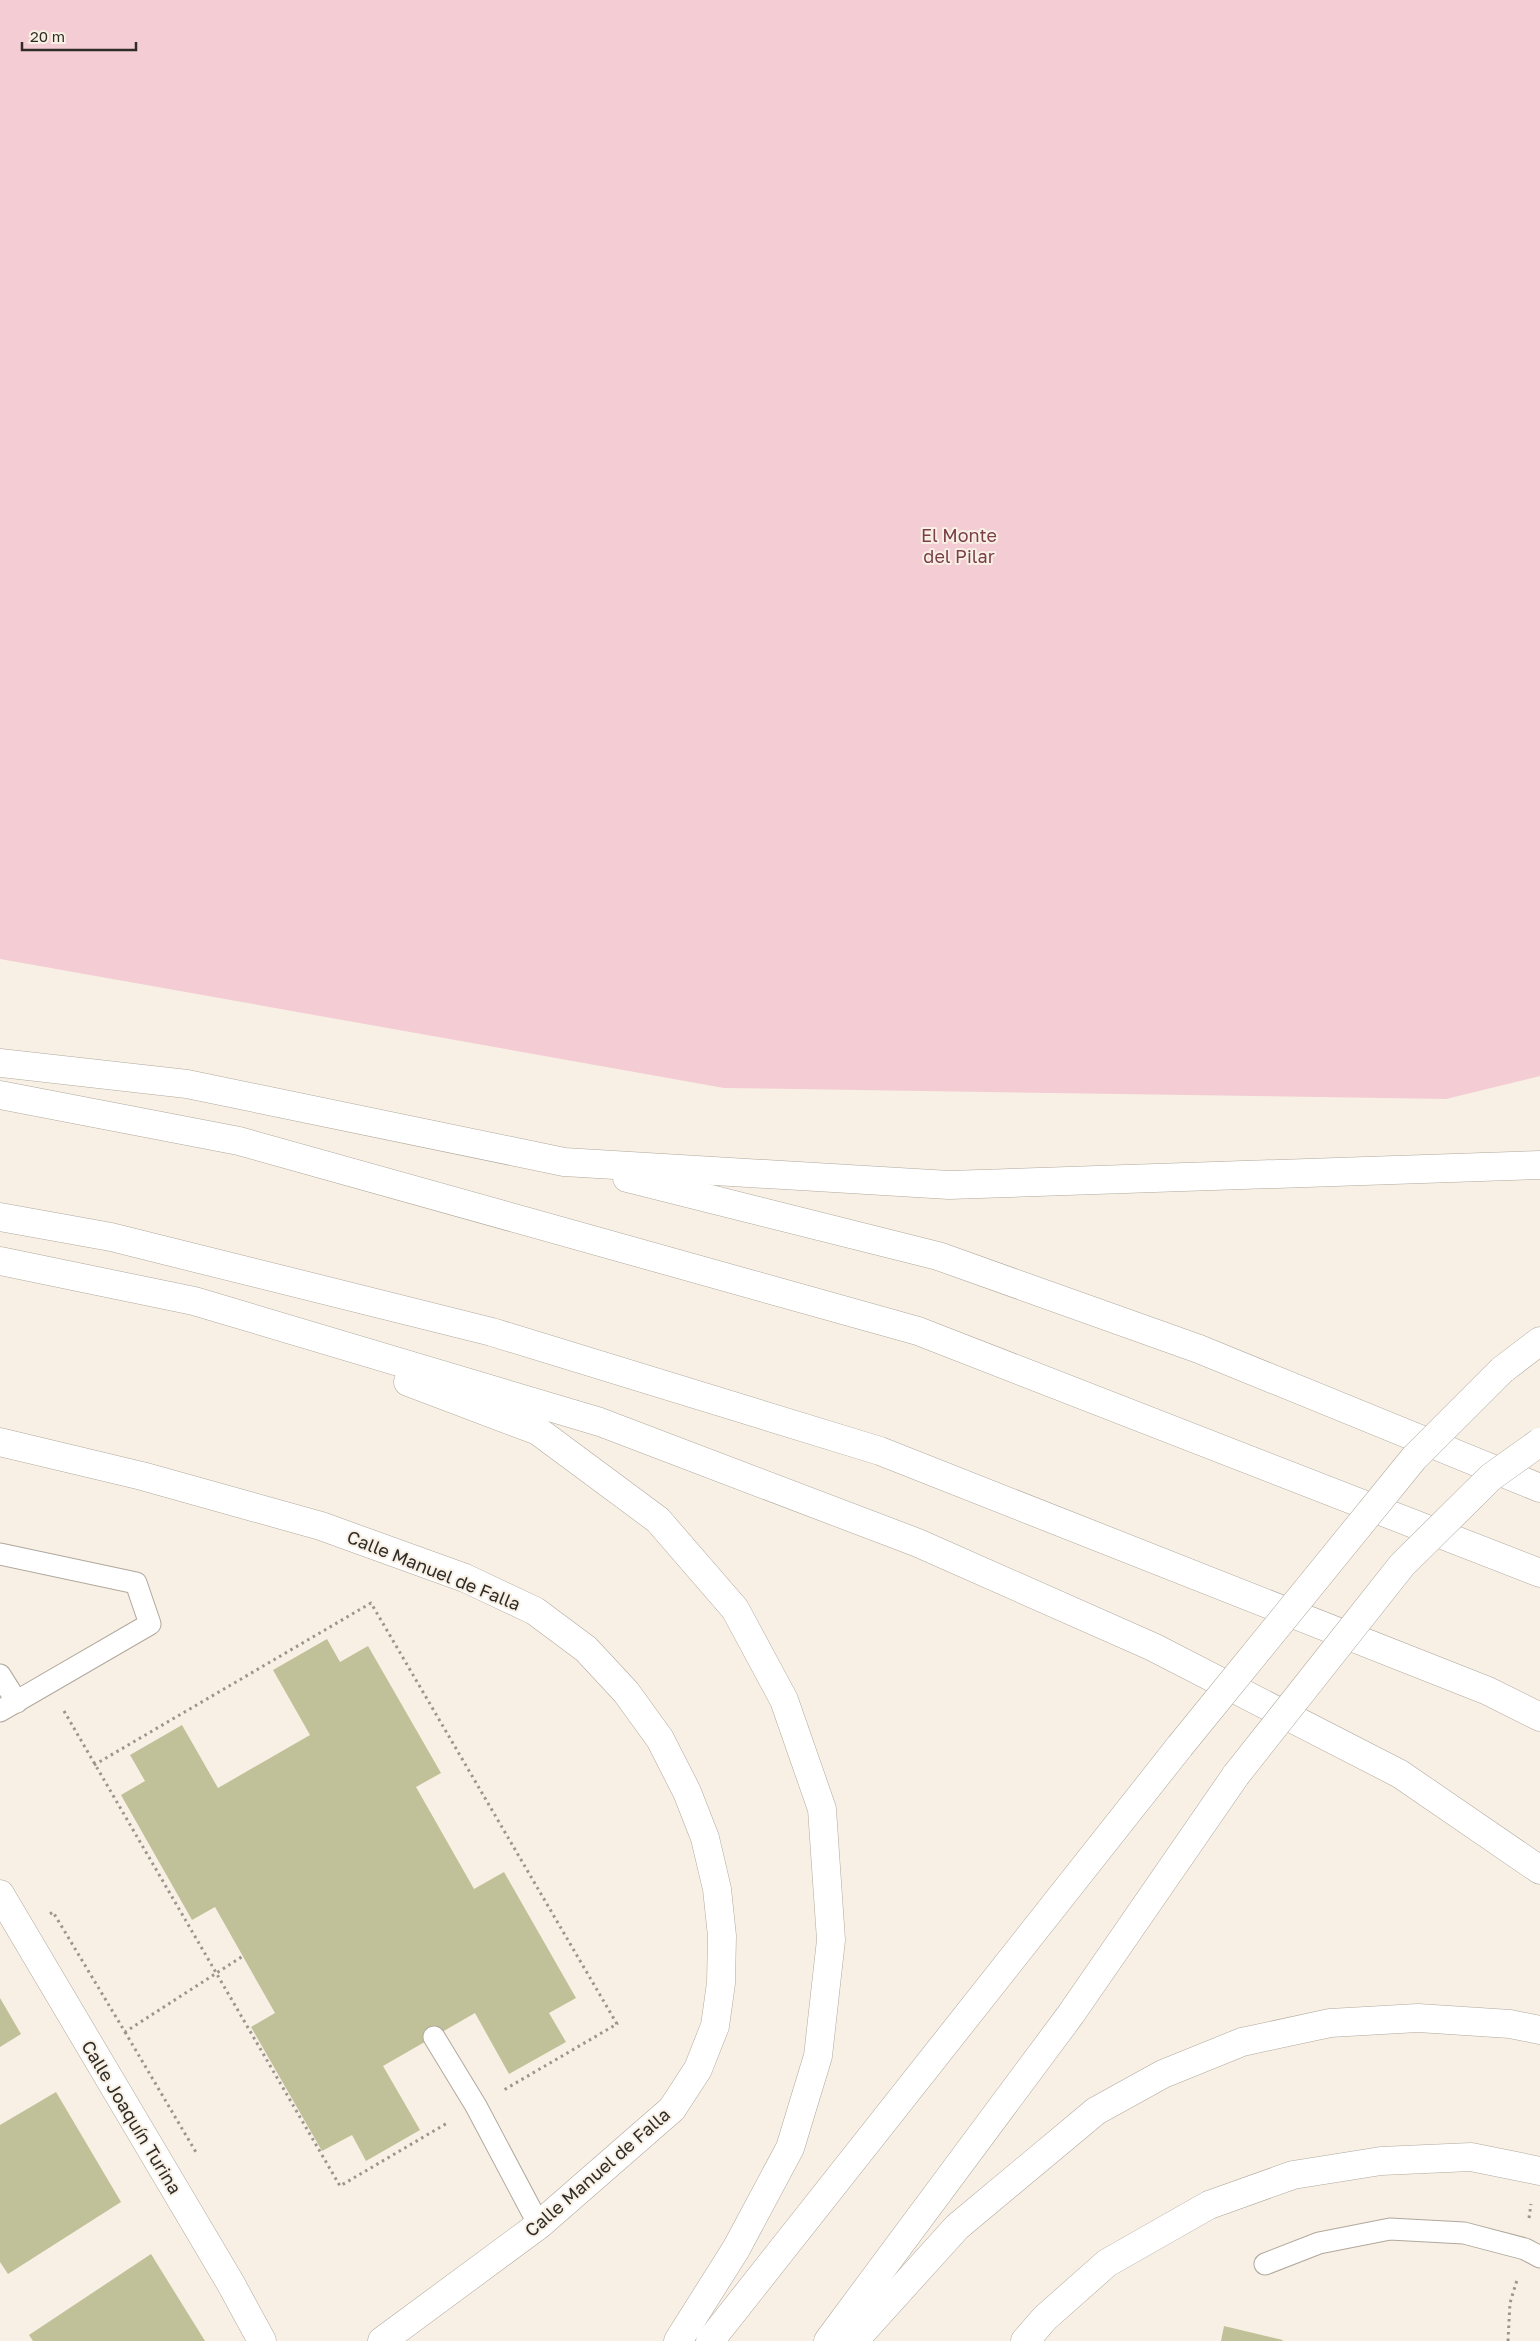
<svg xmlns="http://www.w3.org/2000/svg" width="1540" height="2341" font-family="'Golos Text',sans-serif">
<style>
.green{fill:#f4cdd4}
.building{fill:#c0c199}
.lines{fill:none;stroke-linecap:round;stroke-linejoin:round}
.service-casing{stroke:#b0a89d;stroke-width:23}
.minor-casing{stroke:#b0a89d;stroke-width:29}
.secondary-casing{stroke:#b0a89d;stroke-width:29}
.motorway-casing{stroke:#b0a89d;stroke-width:29}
.path{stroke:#9b958d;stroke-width:3;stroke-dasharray:2.5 4;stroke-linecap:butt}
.service{stroke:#fff;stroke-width:21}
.minor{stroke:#fff;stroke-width:28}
.secondary{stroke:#fff;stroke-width:28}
.motorway{stroke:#fff;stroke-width:28}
.secondary-bridge-casing{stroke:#b0a89d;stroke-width:29;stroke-linecap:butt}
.motorway-bridge-casing{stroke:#b0a89d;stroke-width:29;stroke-linecap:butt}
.secondary-bridge{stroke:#fff;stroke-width:28}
.motorway-bridge{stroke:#fff;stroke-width:28}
.labels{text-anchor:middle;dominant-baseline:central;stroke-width:4;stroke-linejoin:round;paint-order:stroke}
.park-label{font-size:18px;fill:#7a3e4b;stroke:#f8f0e4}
.street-label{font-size:18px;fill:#2f2c28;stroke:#f8f0e4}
</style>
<rect width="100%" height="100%" fill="#f8f0e4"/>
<!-- green -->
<path class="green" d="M 0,0 L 1540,0 L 1540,1076 L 1446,1099 L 724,1088 L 0,959 Z"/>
<!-- building -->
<g class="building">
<path d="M 327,1639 L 340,1662 L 368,1646 L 441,1773 L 416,1787 L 474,1889 L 504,1872 L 576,1998 L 549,2013 L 566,2042 L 509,2074 L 475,2013 L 383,2066 L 420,2130 L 366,2161 L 352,2135 L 322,2151 L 251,2027 L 275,2013 L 215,1907 L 192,1920 L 121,1795 L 145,1781 L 130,1755 L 182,1725 L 218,1788 L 310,1735 L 273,1670 Z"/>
<path d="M 0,1998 L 21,2034 L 0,2047 Z"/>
<path d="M 56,2092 L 121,2202 L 8,2274 L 0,2262 L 0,2125 Z"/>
<path d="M 151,2254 L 205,2341 L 33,2341 L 29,2335 Z"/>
<path d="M 1224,2326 L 1283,2340 L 1282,2341 L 1221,2341 Z"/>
</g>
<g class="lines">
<defs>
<g id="service">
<path d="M 0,1554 L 136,1583 L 150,1624 L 0,1711"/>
<path d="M 0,1675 L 17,1702"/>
<path d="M 434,2037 L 476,2106 L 539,2225"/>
<path d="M 1265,2264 L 1319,2243 L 1390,2229 L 1464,2233 L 1525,2249 L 1540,2257"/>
</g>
<g id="minor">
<path d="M 0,1442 L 142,1476 L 321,1526 L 465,1578 L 535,1611 L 586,1649 L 626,1692 L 660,1739 L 687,1792 L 705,1838 L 717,1889 L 722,1936 L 721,1983 L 715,2026 L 698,2069 L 672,2109 L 539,2225 L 382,2341"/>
<path d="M 0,1894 L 231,2284 L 262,2341"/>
<path d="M 1025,2341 L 1045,2318 L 1107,2263 L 1209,2205 L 1293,2175 L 1381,2161 L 1471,2157 L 1540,2171"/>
</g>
<g id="secondary">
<path d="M 1502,1370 L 1540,1341"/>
<path d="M 710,2341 L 1180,1746"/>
<path d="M 854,2341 L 957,2227 L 1096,2111 L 1163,2074 L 1242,2042 L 1330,2023 L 1418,2018 L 1510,2024 L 1540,2030"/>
</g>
<g id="motorway">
<path d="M 0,1063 L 187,1084 L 564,1162 L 949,1185 L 1540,1165"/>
<path d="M 0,1095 L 239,1141 L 918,1331 L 1540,1573"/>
<path d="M 627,1178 L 938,1256 L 1199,1349 L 1540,1488"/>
<path d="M 0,1217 L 111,1237 L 492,1332 L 880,1451 L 1488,1691 L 1540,1717"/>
<path d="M 0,1261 L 194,1301 L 600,1422 L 918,1543 L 1153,1647 L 1400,1774 L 1540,1870"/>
<path d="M 408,1382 L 538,1431 L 658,1520 L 735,1609 L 784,1700 L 822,1809 L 831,1940 L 818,2056 L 790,2148 L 736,2249 L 678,2341"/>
<path d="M 828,2341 L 1071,2014 L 1236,1775"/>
</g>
</defs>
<!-- service casing -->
<use href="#service" class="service-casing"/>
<!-- minor casing -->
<use href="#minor" class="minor-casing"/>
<!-- secondary casing -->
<use href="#secondary" class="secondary-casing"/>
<!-- motorway casing -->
<use href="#motorway" class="motorway-casing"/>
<!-- path -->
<g class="path">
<path d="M 64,1711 L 340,2186 L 449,2122"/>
<path d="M 94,1765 L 371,1603 L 617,2024 L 502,2091"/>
<path d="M 50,1914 L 53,1912 L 125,2032 L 243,1956"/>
<path d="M 125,2032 L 197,2154"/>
<path d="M 1529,2218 L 1531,2204"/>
<path d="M 1508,2341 L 1510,2303 L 1517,2280"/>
</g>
<!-- service -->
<use href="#service" class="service"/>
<!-- minor -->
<use href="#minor" class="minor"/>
<!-- secondary -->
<use href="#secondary" class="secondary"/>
<!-- motorway -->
<use href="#motorway" class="motorway"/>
<defs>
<path id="secondary-bridge" d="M 1180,1746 L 1414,1458 L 1502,1370"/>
<path id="motorway-bridge" d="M 1236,1775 L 1402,1565 L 1491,1477 L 1540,1442"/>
</defs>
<!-- secondary-bridge casing -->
<use href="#secondary-bridge" class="secondary-bridge-casing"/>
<!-- motorway-bridge casing -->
<use href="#motorway-bridge" class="motorway-bridge-casing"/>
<!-- secondary-bridge -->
<use href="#secondary-bridge" class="secondary-bridge"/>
<!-- motorway-bridge -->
<use href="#motorway-bridge" class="motorway-bridge"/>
</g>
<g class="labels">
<!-- park labels -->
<g class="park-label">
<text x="959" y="535">El Monte<tspan x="959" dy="21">del Pilar</tspan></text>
</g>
<!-- street labels -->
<g class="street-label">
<text transform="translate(434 1570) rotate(22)">Calle Manuel de Falla</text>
<text transform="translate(132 2117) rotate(59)">Calle Joaquín Turina</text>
<text transform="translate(597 2172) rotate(-41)">Calle Manuel de Falla</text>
</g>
</g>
<!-- scale -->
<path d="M22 42v8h114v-8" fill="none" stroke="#2f2c28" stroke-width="2.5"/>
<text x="30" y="42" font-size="15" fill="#2f2c28" stroke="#f8f0e4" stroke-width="4" paint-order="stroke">20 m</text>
</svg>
